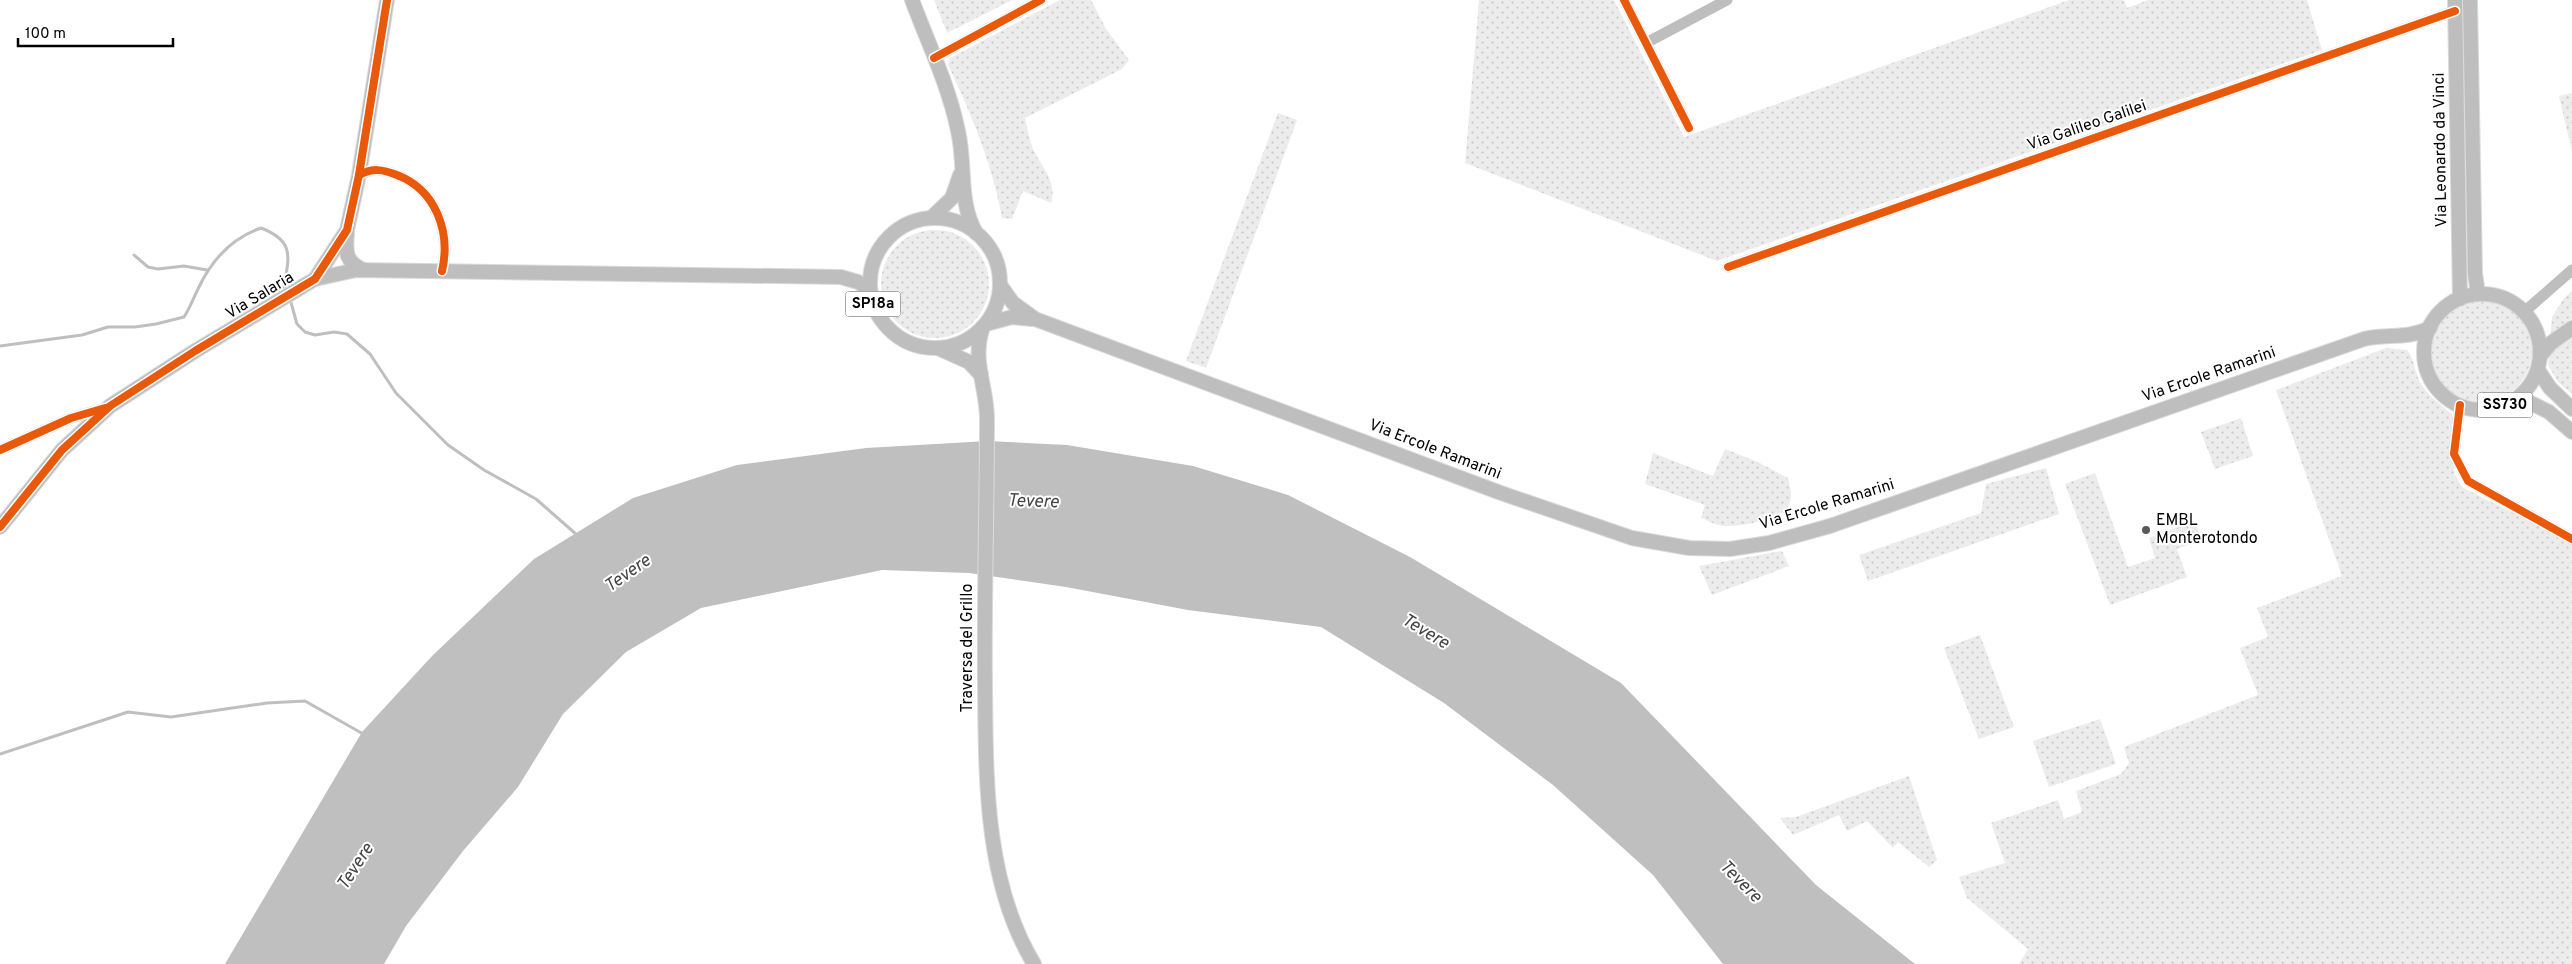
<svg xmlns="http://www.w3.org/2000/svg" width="2572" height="964" font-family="Overpass,sans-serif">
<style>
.grass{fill:url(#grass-dots)}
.water{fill:#bfbfbf}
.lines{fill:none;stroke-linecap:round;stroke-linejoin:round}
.stream{stroke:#bfbfbf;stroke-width:3}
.major-casing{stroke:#dbdbdb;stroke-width:16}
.minor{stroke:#bebebe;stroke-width:11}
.major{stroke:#bebebe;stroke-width:14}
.cycleway-casing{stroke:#fff;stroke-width:11}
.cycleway{stroke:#e8590c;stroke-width:8}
.poi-dot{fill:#595959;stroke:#fff;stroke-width:2}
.labels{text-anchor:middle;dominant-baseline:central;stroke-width:4;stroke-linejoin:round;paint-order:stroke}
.shield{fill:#fff;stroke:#4c4c4c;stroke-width:1}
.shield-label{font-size:15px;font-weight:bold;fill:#000}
.street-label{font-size:16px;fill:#000;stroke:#fff}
.poi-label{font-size:16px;fill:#000;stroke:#fff;text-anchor:start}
.water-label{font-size:18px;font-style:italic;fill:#444;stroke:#fff}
</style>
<defs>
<pattern id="grass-dots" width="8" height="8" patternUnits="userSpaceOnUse" patternTransform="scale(1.25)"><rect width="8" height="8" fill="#ececec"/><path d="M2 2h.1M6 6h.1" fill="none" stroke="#c9c9c9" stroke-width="1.8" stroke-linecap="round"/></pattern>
</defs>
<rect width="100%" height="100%" fill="#fff"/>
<!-- grass -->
<g class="grass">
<path d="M 934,0 L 1012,0 L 947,33 Z"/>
<path d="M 1060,0 L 1091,0 L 1106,29 L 1129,60 L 1122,69 L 1025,118 C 1027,128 1029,139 1033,149 C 1041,166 1058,183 1051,203 L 1023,191 L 1012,219 L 1002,218 C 993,166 971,113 948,65 L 950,58 Z"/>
<path d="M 1479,0 L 1614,0 L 1684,137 L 2069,0 L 2124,0 L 2127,8 L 2148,0 L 2307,0 L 2322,50 L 1717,261 L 1465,163 Z"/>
<path d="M 2572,93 L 2572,152 L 2559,96 Z"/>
<path d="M 1278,113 L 1297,120 L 1206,368 L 1186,361 Z"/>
<circle cx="935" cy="284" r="54"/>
<path d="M 2572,291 L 2572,394 L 2558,382 L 2548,365 L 2552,317 L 2564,298 Z"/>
<circle cx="2481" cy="351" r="51"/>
<path d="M 2386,348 L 2407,350 C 2415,360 2414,371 2420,382 C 2429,398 2442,405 2455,417 L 2454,473 L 2462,487 L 2572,543 L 2572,964 L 2019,964 L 2028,949 L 1967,898 L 1959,877 L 2005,863 L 1991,823 L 2058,800 L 2064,819 L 2082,812 L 2076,791 L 2121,774 L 2129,763 L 2124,747 L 2258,695 L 2240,648 L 2268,637 L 2257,608 L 2342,576 L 2276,390 Z"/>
<path d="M 2241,418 L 2253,456 L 2215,469 L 2201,432 Z"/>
<path d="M 1725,449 L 1758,462 L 1788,478 C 1790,487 1793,496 1789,505 C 1782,520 1734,529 1719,525 C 1713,524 1707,520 1701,518 L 1705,505 L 1645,484 L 1653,453 L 1713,476 Z"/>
<path d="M 2046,468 L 2059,514 L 1868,581 L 1859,555 L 1981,513 L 1986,484 Z"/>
<path d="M 2095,473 L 2128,567 L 2155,558 L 2149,538 L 2195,521 L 2201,540 L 2177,549 L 2187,577 L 2110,605 L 2065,484 Z"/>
<path d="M 1782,551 L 1789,566 L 1712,595 L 1699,566 Z"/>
<path d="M 1980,635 L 2014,727 L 1979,739 L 1944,648 Z"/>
<path d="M 2100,719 L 2116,764 L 2049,787 L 2033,741 Z"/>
<path d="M 1909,776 L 1937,860 L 1929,867 L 1898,842 L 1893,848 L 1867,821 L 1847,831 L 1839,815 L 1793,835 L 1780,818 L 1796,817 Z"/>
</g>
<!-- water -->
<path class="water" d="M 988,441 L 1067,445 L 1193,466 L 1288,495 L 1410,557 L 1621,683 L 1816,885 L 1915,964 L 1723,964 L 1653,875 L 1553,785 L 1444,703 L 1321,627 L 1188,610 L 1066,587 L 969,573 L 882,570 L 701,608 L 626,652 L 563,714 L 518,787 L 463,851 L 406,926 L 384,964 L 225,964 L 362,732 L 432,656 L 534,559 L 633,498 L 737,465 L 866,448 Z"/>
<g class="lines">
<!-- stream -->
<g class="stream">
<path d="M 134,255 L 148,267 L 158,269 L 184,266 L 207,270"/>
<path d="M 290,299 L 297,324 L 305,332 L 315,335 L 334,332 L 347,334 L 370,354 L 396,393 L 448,445 L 484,470 L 536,499 L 577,535"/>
<path d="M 0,346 L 82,335 L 108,327 L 135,327 L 156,324 L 184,317 C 190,308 193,299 198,289 C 211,261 232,238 261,228 C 295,241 289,257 284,286 L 286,291"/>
<path d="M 0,754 L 128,712 L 171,717 L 267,703 L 305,701 L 365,735"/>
</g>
<defs>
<g id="major">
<path d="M 912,0 C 928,43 949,86 958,131 C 966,165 958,201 976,233"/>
<path d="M 2455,0 L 2460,299"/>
<path d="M 2470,0 L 2475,273 L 2478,294"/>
<path d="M 931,218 L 952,198 L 960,175"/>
<circle cx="935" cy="283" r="65"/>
<path d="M 347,234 C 345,252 346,263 364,270"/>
<path d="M 315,279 L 356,270 L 841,277 L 858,282 L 870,290"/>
<path d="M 1000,285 L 1013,303 L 1035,319 L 1501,493 L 1632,538 L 1689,548 L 1730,549 L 1769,543 L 1830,526 L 2364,339 C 2388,333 2406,340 2430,328"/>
<circle cx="2482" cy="352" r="58"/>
<path d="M 986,324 L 1012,317 L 1032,319"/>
<path d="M 983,327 C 971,360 987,386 987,419 C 987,508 984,596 985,684 C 986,777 984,881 1034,964"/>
<path d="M 940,349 L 969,362 L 981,375"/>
<path d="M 2540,356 L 2551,343 L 2572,328"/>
<path d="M 2538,370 L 2550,388 L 2572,409"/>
<path d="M 2519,397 L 2549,412 L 2572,432"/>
<path d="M 0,527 L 62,450 L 110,406 L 195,351 L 315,279 L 347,230 L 359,175 L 387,0"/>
</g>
</defs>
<!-- major casing -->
<use href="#major" class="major-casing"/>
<!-- minor -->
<g class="minor">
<path d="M 1624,0 L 1689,128"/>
<path d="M 1646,43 L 1727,0"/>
<path d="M 934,58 L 1041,0"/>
<path d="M 359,175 C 373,168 382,169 397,175 C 436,190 451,232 442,271"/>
<path d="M 1728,267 L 2455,11"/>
<path d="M 2524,312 L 2572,270"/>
<path d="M 2460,405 L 2454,454 L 2468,481 L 2572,539"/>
<path d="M 0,450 L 71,418 L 108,407"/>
</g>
<!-- major -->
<use href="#major" class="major"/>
<defs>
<g id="cycleway">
<path d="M 1624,0 L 1689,128"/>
<path d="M 934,58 L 1041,0"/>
<path d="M 359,175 C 373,168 382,169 397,175 C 436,190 451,232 442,271"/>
<path d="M 1728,267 L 2455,11"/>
<path d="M 2460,405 L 2454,454 L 2468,481 L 2572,539"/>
<path d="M 0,450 L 71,418 L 105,408"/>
<path d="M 0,527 L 62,450 L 110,406 L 195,351 L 315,279 L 347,230 L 359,175 L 387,0"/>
</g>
</defs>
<!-- cycleway casing -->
<use href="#cycleway" class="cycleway-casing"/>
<!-- cycleway -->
<use href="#cycleway" class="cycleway"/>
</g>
<!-- markers -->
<circle class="poi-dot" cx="2146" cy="530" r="5"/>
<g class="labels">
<!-- shield labels -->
<g class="shield">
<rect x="845.5" y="291.5" width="55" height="25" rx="4"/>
<rect x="2477.5" y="392.5" width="55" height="25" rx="4"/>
</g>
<g class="shield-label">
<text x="873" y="304">SP18a</text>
<text x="2505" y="405">SS730</text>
</g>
<!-- street labels -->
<g class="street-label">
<text transform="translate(2087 126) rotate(-19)">Via Galileo Galilei</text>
<text transform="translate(2441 150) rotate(-91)">Via Leonardo da Vinci</text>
<text transform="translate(260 296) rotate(-31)">Via Salaria</text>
<text transform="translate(2209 375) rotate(-19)">Via Ercole Ramarini</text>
<text transform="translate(1435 450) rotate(21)">Via Ercole Ramarini</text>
<text transform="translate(1827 505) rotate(-17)">Via Ercole Ramarini</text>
<text transform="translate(968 648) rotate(-90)">Traversa del Grillo</text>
</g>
<!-- poi labels -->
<g class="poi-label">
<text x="2156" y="521">EMBL<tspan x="2156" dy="18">Monterotondo</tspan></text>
</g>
<!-- water labels -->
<g class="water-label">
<text transform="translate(1033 502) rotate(2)">Tevere</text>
<text transform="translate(628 574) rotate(-35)">Tevere</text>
<text transform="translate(1425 632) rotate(31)">Tevere</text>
<text transform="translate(356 867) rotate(-57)">Tevere</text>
<text transform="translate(1740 882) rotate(45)">Tevere</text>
</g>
</g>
<!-- scale -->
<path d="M18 38v8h155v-8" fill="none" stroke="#000000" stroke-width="2.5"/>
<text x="25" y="38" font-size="15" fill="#000000" stroke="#ffffff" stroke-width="4" paint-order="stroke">100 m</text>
</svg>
